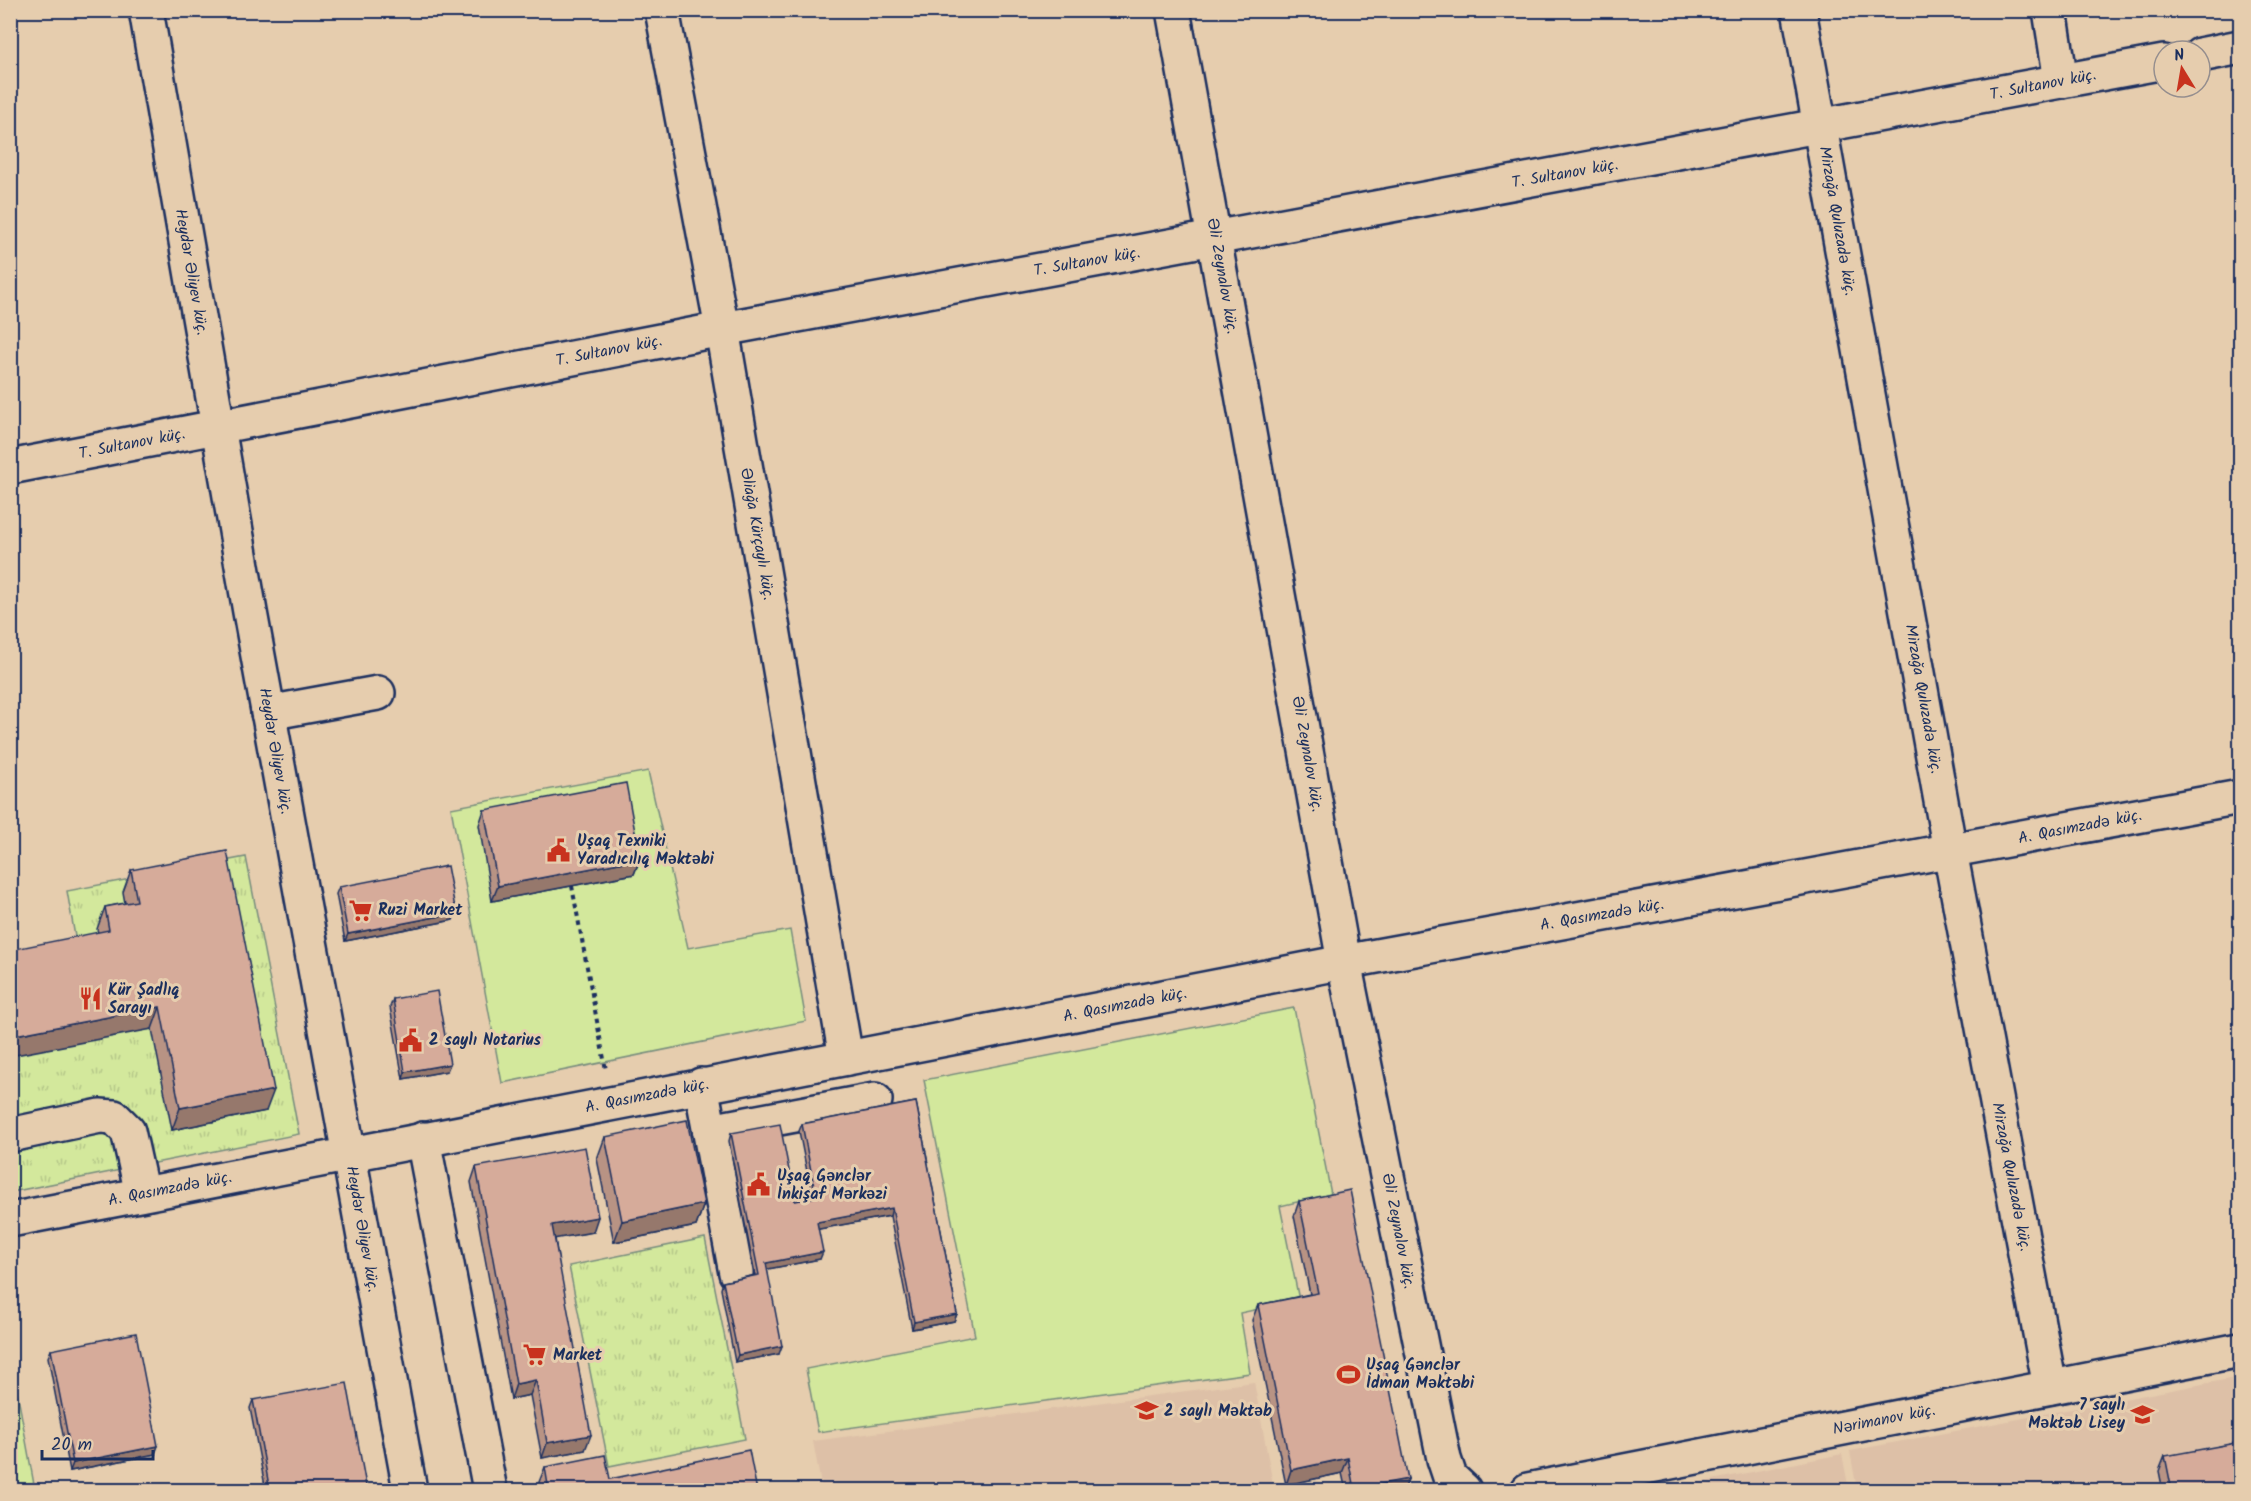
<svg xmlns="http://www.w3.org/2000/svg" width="2251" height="1501" font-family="Kalam,sans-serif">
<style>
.built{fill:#ddc0a7}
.green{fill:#d3e89c;stroke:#778c7d;stroke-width:1.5}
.park{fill:url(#park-tufts);stroke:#778c7d;stroke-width:1.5}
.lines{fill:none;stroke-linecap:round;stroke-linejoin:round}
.minor-casing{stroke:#1b2f5e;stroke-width:38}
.path{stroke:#1b2f5e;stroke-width:4;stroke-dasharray:4.5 4.5;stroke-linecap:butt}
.minor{stroke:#e6cdae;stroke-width:33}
.wall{fill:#b89384;stroke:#1b2f5e;stroke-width:1.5}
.shaded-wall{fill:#96786c;stroke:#1b2f5e;stroke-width:1.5}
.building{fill:#d6ab9a;stroke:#1b2f5e;stroke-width:1.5}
.labels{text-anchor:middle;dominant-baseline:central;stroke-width:6;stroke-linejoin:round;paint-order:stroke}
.street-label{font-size:16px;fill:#1b2f5e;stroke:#e6cdae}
.poi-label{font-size:16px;font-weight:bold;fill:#1b2f5e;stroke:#e6cdae;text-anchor:start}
</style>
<defs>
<pattern id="park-tufts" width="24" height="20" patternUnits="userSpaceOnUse" patternTransform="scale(1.5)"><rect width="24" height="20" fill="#d3e89c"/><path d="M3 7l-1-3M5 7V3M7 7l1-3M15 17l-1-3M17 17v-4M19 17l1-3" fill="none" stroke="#b5c789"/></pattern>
</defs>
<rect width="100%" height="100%" fill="#e6cdae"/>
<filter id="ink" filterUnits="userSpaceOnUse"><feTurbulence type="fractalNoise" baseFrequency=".0167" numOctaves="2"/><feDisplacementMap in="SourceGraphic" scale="12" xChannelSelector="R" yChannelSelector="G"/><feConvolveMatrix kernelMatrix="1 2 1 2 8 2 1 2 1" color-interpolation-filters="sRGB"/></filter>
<g filter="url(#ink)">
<!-- built -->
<g class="built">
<path d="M 2240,1377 L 2240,1490 L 1857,1490 L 1850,1451 Z"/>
<path d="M 1254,1382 L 1274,1490 L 822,1490 L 813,1441 Z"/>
<path d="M 1842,1454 L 1849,1490 L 1662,1490 Z"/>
</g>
<!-- green -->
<g class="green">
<path d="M 648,771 L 688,948 L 790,930 L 806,1021 L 502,1083 L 451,808 Z"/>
<path d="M 1294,1008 L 1331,1194 L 1280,1206 L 1299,1300 L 1240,1313 L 1250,1373 L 818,1432 L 806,1369 L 975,1336 L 924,1080 Z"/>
<path d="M 11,1358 L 35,1490 L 11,1490 Z"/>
</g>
<!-- park -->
<g class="park">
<path d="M 246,857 L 299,1134 L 11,1192 L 11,955 L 76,942 L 67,891 Z"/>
<path d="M 705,1238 L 745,1439 L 609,1466 L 569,1266 Z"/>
</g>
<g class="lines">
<defs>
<g id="minor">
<path d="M 146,10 L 250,612 L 410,1490"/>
<path d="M 662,10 L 722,329 L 846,1058"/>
<path d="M 1173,10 L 1344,962 L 1444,1459 L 1450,1477 L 1464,1490"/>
<path d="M 1799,10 L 1950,851 L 2050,1387"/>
<path d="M 2050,10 L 2061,81"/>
<path d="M 2200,55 L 2240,47"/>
<path d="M 10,467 L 722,329 L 2164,62"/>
<path d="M 268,713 L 378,693"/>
<path d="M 701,1085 L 736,1273"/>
<path d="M 710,1131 L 875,1100"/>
<path d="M 10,1135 L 100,1116 L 114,1117 L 128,1131 L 142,1194"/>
<path d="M 423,1139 L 490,1490"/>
<path d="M 10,1220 L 1344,962 L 2240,797"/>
<path d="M 1528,1490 L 2240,1350"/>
</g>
</defs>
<!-- minor casing -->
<use href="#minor" class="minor-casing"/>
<!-- path -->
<path class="path" d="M 572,886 L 606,1070"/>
<!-- minor -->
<use href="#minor" class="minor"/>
</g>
<!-- wall -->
<g class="wall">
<path d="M 484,810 L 640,859 L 634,874 L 492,901 L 479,825 Z"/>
<path d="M 131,870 L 266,1111 L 172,1130 L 152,1029 L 98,933 L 97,929 L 105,907 L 125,903 L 123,892 Z"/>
<path d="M 339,887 L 453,920 L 345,941 L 336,894 Z"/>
<path d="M 393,999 L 447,1071 L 403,1079 L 390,1007 Z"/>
<path d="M 916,1102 L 957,1314 L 954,1321 L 912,1329 L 890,1216 L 818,1229 L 820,1259 L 767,1269 L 779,1354 L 735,1362 L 721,1289 L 723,1282 L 755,1275 L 729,1141 L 731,1133 L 795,1201 L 812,1197 L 799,1131 L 802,1124 Z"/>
<path d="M 605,1137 L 704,1204 L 696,1226 L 614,1242 L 597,1159 Z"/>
<path d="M 476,1167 L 593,1232 L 555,1238 L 585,1450 L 542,1458 L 530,1395 L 511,1399 L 471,1182 Z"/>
<path d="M 1299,1201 L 1408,1479 L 1404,1491 L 1346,1491 L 1342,1473 L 1286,1485 L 1252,1320 L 1258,1305 L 1310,1294 L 1294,1216 Z"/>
<path d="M 51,1350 L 155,1454 L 70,1471 L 48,1357 Z"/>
<path d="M 253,1400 L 367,1491 L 266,1491 L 250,1408 Z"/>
<path d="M 2165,1456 L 2241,1491 L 2163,1491 L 2159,1471 Z"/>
<path d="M 545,1467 L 610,1479 L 757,1491 L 541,1491 L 539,1482 Z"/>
</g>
<!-- shaded-wall -->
<g class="shaded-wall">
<path d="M 640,859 L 634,874 L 492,901 L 498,886 Z"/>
<path d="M 456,913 L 453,920 L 345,941 L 348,934 Z"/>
<path d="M 160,1007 L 152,1029 L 10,1056 L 10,1036 Z"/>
<path d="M 450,1064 L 447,1071 L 403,1079 L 405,1072 Z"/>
<path d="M 274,1090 L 266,1111 L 172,1130 L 180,1108 Z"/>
<path d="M 704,1204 L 696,1226 L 614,1242 L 622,1221 Z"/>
<path d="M 892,1208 L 890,1216 L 814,1230 L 817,1222 Z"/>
<path d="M 598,1217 L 593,1232 L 547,1240 L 552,1225 Z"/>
<path d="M 823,1252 L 820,1259 L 763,1270 L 766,1263 Z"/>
<path d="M 957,1314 L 954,1321 L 912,1329 L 914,1322 Z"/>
<path d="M 782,1346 L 779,1354 L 735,1362 L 738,1355 Z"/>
<path d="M 536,1380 L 530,1395 L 511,1399 L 516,1384 Z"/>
<path d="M 591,1435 L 585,1450 L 542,1458 L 547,1443 Z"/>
<path d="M 158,1446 L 155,1454 L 70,1471 L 73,1463 Z"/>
<path d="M 1348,1458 L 1342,1473 L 1286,1485 L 1291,1470 Z"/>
<path d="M 1408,1479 L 1404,1491 L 1354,1491 L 1354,1489 Z"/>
</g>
<!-- building -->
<g class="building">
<path d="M 626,783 L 640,859 L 498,886 L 484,810 Z"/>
<path d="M 227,851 L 274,1090 L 180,1108 L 160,1007 L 10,1036 L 10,950 L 109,930 L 105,907 L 137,901 L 131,870 Z"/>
<path d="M 447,866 L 456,913 L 348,934 L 339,887 Z"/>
<path d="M 437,991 L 450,1064 L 405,1072 L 393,999 Z"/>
<path d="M 916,1102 L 957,1314 L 914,1322 L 892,1208 L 817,1222 L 823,1252 L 766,1263 L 782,1346 L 738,1355 L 723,1282 L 759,1275 L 731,1133 L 780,1124 L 795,1201 L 816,1197 L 802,1124 Z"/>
<path d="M 687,1120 L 704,1204 L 622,1221 L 605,1137 Z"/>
<path d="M 585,1147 L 598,1217 L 552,1225 L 591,1435 L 547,1443 L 536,1380 L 516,1384 L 476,1167 Z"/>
<path d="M 1350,1190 L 1408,1479 L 1354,1489 L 1348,1458 L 1291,1470 L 1258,1305 L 1318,1293 L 1299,1201 Z"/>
<path d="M 136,1333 L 158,1446 L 73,1463 L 51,1350 Z"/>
<path d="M 347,1383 L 367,1491 L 270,1491 L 253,1400 Z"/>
<path d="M 2241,1442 L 2241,1491 L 2172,1491 L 2165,1456 Z"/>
<path d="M 749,1450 L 757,1491 L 549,1491 L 545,1467 L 605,1455 L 610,1479 Z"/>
</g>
</g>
<!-- icons -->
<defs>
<symbol id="civic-bare" viewBox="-9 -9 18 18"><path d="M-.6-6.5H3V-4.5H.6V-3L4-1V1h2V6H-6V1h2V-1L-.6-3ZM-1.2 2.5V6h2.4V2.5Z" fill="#c8321e" stroke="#e6cdae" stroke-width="2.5" paint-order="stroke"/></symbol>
<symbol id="supermarket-bare" viewBox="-9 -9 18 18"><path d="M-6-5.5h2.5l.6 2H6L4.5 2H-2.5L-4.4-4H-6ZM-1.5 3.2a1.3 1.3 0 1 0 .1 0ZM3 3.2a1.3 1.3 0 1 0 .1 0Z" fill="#c8321e" stroke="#e6cdae" stroke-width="2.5" paint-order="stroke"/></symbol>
<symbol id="restaurant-bare" viewBox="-9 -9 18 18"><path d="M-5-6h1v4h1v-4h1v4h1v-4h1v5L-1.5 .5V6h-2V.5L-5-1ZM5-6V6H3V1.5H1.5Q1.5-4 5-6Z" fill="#c8321e" stroke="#e6cdae" stroke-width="2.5" paint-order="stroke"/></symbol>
<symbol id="stadium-bare" viewBox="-9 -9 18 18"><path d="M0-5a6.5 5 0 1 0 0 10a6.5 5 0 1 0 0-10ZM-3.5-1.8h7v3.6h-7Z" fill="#c8321e" stroke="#e6cdae" stroke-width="2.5" paint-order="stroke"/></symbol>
<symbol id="school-bare" viewBox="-9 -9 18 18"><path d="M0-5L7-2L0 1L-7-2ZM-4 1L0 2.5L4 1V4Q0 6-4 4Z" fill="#c8321e" stroke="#e6cdae" stroke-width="2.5" paint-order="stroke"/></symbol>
</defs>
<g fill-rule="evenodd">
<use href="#civic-bare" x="542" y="834" width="33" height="33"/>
<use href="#supermarket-bare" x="344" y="894" width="33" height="33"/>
<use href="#restaurant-bare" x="74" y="982" width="33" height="33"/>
<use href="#civic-bare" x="394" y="1024" width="33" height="33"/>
<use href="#civic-bare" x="742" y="1168" width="33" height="33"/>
<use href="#supermarket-bare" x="518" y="1338" width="33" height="33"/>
<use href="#stadium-bare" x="1332" y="1358" width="33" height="33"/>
<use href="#school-bare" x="1130" y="1394" width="33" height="33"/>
<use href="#school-bare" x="2126" y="1398" width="33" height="33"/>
</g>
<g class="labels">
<!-- street labels -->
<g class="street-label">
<text transform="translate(2043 85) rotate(-11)">T. Sultanov küç.</text>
<text transform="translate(1565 174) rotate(-10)">T. Sultanov küç.</text>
<text transform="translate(1837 221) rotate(80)">Mirzağa Quluzadə küç.</text>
<text transform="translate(1087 262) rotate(-10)">T. Sultanov küç.</text>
<text transform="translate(191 272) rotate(80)">Heydər Əliyev küç.</text>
<text transform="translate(1222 276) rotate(80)">Əli Zeynalov küç.</text>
<text transform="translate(609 351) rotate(-11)">T. Sultanov küç.</text>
<text transform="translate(132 444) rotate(-11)">T. Sultanov küç.</text>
<text transform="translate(757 534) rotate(80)">Əliağa Kürçaylı küç.</text>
<text transform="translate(1923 699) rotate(80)">Mirzağa Quluzadə küç.</text>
<text transform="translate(275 751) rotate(80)">Heydər Əliyev küç.</text>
<text transform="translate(1307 754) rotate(80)">Əli Zeynalov küç.</text>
<text transform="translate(2080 827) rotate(-11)">A. Qasımzadə küç.</text>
<text transform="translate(1602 915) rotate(-10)">A. Qasımzadə küç.</text>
<text transform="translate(1125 1005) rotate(-11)">A. Qasımzadə küç.</text>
<text transform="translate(647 1096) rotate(-11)">A. Qasımzadə küç.</text>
<text transform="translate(2011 1177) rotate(79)">Mirzağa Quluzadə küç.</text>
<text transform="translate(170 1189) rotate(-11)">A. Qasımzadə küç.</text>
<text transform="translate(362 1229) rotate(80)">Heydər Əliyev küç.</text>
<text transform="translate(1398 1231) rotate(79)">Əli Zeynalov küç.</text>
<text transform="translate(1884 1420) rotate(-11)">Nərimanov küç.</text>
</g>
<!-- poi labels -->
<g class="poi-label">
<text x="577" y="841">Uşaq Texniki<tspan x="577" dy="18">Yaradıcılıq Məktəbi</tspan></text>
<text x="378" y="910">Ruzi Market</text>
<text x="108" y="990">Kür Şadlıq<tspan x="108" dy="18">Sarayı</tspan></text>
<text x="429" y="1040">2 saylı Notarius</text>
<text x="777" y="1176">Uşaq Gənclər<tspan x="777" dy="18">İnkişaf Mərkəzi</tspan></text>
<text x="553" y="1355">Market</text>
<text x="1366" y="1365">Uşaq Gənclər<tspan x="1366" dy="18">İdman Məktəbi</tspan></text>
<text x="2125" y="1405" text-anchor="end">7 saylı<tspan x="2125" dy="18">Məktəb Lisey</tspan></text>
<text x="1164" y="1411">2 saylı Məktəb</text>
</g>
</g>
<!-- margin -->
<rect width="2251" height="1501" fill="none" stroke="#e6cdae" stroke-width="36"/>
<rect x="18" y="18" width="2215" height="1465" fill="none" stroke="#1b2f5e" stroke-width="2" filter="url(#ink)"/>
<!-- north arrow -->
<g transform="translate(2182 69) rotate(349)"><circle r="28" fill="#e6cdae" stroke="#958e8e" stroke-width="1.5"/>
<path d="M0-4.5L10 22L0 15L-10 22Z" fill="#c8321e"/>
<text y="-9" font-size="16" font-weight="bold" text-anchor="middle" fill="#1b2f5e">N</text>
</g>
<!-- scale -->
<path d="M42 1450v9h111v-9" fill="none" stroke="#1b2f5e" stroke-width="3"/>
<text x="51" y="1450" font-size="18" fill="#1b2f5e" stroke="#e6cdae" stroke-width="4.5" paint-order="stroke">20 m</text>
</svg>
